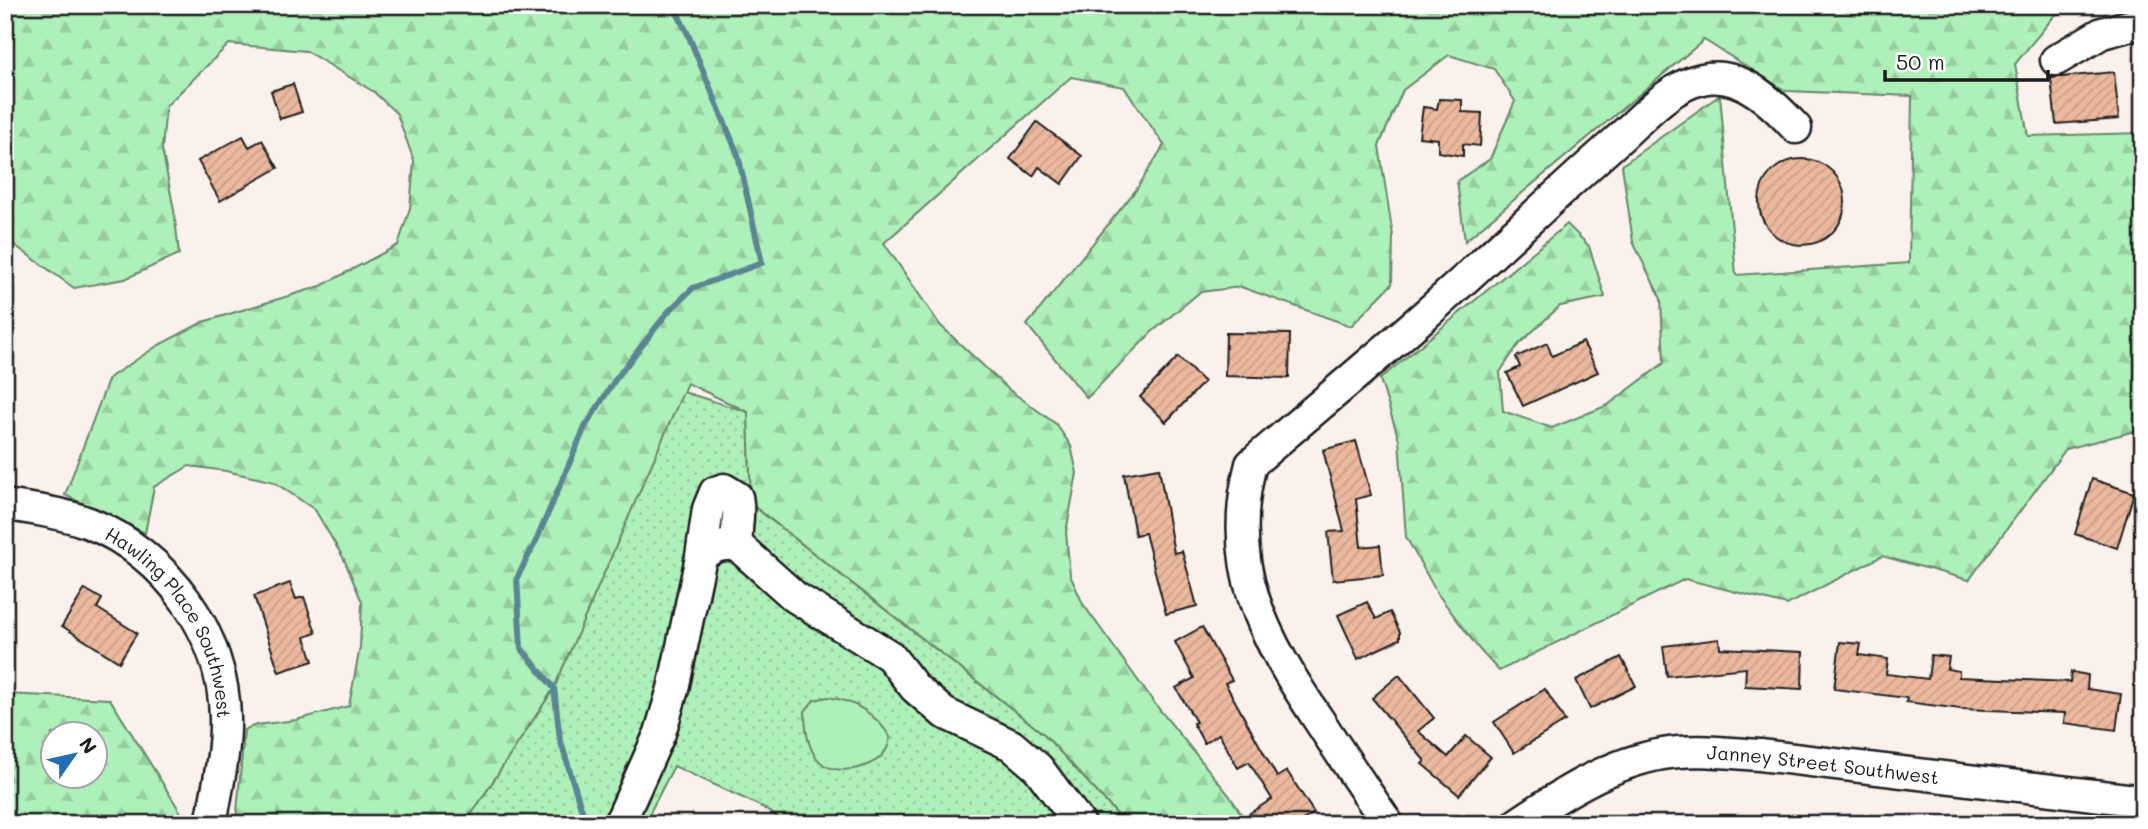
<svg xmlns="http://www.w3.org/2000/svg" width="2148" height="829" font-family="Mali,sans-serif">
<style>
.grass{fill:url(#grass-dots);stroke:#65866a;stroke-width:2}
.forest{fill:url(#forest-firs);stroke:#65866a;stroke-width:2;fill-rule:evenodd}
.green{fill:#aef0b9;stroke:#65866a;stroke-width:2}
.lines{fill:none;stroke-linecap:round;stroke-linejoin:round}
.stream{stroke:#598692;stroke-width:6}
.building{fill:url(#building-hatch);stroke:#1c1c1c;stroke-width:2}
.minor-casing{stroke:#1c1c1c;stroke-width:35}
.minor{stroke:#fff;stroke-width:30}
.labels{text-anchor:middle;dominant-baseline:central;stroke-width:5;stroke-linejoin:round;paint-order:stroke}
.street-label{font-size:19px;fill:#1c1c1c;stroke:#fff}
</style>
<defs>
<pattern id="grass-dots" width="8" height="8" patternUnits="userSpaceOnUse" patternTransform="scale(1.75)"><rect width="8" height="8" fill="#aef0b9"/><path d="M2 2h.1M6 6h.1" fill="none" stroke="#95cd9e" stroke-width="1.8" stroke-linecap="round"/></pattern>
<pattern id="forest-firs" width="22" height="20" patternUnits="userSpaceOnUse" patternTransform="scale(1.75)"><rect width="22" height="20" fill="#aef0b9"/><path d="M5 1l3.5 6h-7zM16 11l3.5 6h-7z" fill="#95cd9e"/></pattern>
<pattern id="building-hatch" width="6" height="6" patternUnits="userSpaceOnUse" patternTransform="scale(1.75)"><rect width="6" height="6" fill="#ecb99f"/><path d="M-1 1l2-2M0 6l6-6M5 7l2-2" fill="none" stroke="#ca9e88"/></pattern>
</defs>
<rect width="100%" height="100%" fill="#fbf1ec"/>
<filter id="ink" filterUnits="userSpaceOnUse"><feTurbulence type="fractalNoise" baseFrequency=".0143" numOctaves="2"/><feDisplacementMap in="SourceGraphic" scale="14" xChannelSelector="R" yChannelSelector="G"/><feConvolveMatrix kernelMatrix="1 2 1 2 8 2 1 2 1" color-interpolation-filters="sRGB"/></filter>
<g filter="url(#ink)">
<!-- grass -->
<path class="grass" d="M 677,390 L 748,412 L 751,504 L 1044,734 L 1126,824 L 789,824 L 756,804 L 674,766 L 644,824 L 465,824 L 554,688 Z"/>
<!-- forest -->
<g class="forest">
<path d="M 5,5 L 2092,5 L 2055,15 L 2015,64 L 2028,136 L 2143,133 L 2143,429 L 2066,449 L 1969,580 L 1882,556 L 1787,605 L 1685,579 L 1499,671 L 1479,649 L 1437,593 L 1406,537 L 1399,440 L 1380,379 L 1567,224 L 1589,246 L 1605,297 L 1560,306 L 1518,345 L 1500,372 L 1503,411 L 1552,428 L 1608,405 L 1664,363 L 1661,299 L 1633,242 L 1622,165 L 1720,95 L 1736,275 L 1909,263 L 1912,96 L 1786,91 L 1704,40 L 1465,241 L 1457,181 L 1490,159 L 1515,101 L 1494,69 L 1449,55 L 1403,90 L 1379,146 L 1393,236 L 1392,284 L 1351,326 L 1241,287 L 1200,292 L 1152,332 L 1087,398 L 1027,325 L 1136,190 L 1164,145 L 1124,87 L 1071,77 L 884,243 L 940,325 L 1008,389 L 1056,424 L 1071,446 L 1077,473 L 1066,532 L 1070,575 L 1083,604 L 1155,704 L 1229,795 L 1248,824 L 1126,824 L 1044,734 L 751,504 L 748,412 L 687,383 L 554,688 L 465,824 L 316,824 L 314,817 L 264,824 L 236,824 L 244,730 L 256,725 L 296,720 L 349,706 L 360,647 L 362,602 L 344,559 L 315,510 L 274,482 L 226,471 L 189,466 L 154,487 L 145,533 L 65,495 L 109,378 L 157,346 L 203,322 L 321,286 L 398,245 L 410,208 L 414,161 L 397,114 L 374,92 L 306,51 L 229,44 L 166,106 L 162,149 L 174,210 L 179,254 L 125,279 L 74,288 L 9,241 L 5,234 Z"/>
<path d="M 5,694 L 110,699 L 188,824 L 5,824 ZM 52,734 L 94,734 L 94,776 L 52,776 Z"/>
</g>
<!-- green -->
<path class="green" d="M 828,697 C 855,701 876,714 890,737 C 889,741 889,745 887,748 C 879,767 842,776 824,765 C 808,754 805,728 805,711 L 814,700 Z"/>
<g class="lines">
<!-- stream -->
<path class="stream" d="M 586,824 L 560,739 L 554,688 L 521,648 L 517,578 L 537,539 L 585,427 L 615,380 L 668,312 L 693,288 L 762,263 L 738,155 L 687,32 L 673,5"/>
</g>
<!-- building -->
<g class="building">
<path d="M 2114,72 L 2119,119 L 2056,124 L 2051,78 Z"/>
<path d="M 293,84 L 302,112 L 280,119 L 271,91 Z"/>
<path d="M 1439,99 L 1462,100 L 1462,112 L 1482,113 L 1480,146 L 1463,144 L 1463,156 L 1438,152 L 1438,139 L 1419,137 L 1423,107 L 1437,109 Z"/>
<path d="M 1037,122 L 1082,156 L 1062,184 L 1039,167 L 1033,176 L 1010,159 Z"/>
<path d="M 243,136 L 249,147 L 262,140 L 278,168 L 220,201 L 198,161 Z"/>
<circle cx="1802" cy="202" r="43"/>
<path d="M 1226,333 L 1290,334 L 1289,378 L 1225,376 Z"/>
<path d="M 1583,342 L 1598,372 L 1523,406 L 1507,373 L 1520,367 L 1516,357 L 1547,343 L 1552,356 Z"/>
<path d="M 1178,357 L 1204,382 L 1166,422 L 1140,397 Z"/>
<path d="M 1356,441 L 1371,495 L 1356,499 L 1361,547 L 1380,545 L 1383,575 L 1333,580 L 1328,532 L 1344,531 L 1323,450 Z"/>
<path d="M 1159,468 L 1174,553 L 1182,551 L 1197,606 L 1166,614 L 1145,533 L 1135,535 L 1124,474 Z"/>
<path d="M 2092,479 L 2134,493 L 2117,548 L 2075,534 Z"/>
<path d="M 290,583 L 296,599 L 304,597 L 316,633 L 305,637 L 313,661 L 279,672 L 254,596 Z"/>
<path d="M 85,589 L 102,599 L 97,608 L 137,633 L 119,662 L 62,626 Z"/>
<path d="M 1367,602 L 1376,619 L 1390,612 L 1400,632 L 1400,639 L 1358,659 L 1338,615 Z"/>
<path d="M 1202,627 L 1232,680 L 1225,683 L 1277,777 L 1287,771 L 1314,813 L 1297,824 L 1256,824 L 1250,813 L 1272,799 L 1249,762 L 1238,768 L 1219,734 L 1204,743 L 1193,723 L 1196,722 L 1176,688 L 1194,678 L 1175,642 Z"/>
<path d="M 1719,639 L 1720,648 L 1803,652 L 1802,689 L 1745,686 L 1746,668 L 1667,676 L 1663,646 Z"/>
<path d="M 1840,642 L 1861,644 L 1859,655 L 1888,659 L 1886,674 L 1928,679 L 1931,655 L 1949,657 L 1947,669 L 1959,671 L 1959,677 L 2070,682 L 2071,672 L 2088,675 L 2087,689 L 2121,694 L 2116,730 L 2064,723 L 2065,713 L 1961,709 L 1906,702 L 1907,698 L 1834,689 Z"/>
<path d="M 1621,657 L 1636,686 L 1590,709 L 1576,680 Z"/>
<path d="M 1399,675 L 1434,718 L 1418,731 L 1448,757 L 1466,736 L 1491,757 L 1459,795 L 1422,764 L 1425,761 L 1372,698 Z"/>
<path d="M 1545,689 L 1565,721 L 1514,753 L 1494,722 Z"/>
</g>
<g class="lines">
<defs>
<g id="minor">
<path d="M 2056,60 L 2102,33 L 2143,22"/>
<path id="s1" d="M 5,505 C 33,509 62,513 89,523 C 166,553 224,634 225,718 C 226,753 217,789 211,824"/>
<path d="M 701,557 L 708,509 L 715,492 L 724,489 L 737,497 C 741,512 735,529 737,545"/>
<path d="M 618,824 L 622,818 L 660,733 L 673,689 L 701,557 C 712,546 722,544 737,545 L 795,597 L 890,656 L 915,688 L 944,713 L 1011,745 L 1038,768 L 1080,824"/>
<path d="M 1388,824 C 1365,790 1342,756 1320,722 C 1264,638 1224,567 1251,464 C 1308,415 1367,366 1424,316 C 1488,259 1549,201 1613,144 C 1639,122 1668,86 1702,79 C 1740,70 1773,103 1796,128"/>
<path id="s2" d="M 1517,824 C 1561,794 1610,763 1663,754 C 1694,748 1728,753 1760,755 L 2143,801"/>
</g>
</defs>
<!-- minor casing -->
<use href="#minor" class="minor-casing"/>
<!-- minor -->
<use href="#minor" class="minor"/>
</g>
</g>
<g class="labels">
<!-- street labels -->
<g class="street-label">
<text stroke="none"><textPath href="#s1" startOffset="222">Hawling Place Southwest</textPath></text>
<text stroke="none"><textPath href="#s2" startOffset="324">Janney Street Southwest</textPath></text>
</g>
</g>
<!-- margin -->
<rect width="2148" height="829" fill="none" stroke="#fff" stroke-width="28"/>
<rect x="14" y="14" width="2120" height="801" fill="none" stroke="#1c1c1c" stroke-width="2.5" filter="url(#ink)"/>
<!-- north arrow -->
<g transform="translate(74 755) rotate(56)"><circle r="33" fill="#ffffff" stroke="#a4a4a4" stroke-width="2"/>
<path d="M0-5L12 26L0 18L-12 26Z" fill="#1f6fb2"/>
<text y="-10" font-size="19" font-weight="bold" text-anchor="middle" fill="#1c1c1c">N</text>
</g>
<!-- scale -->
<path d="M1885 70v10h163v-10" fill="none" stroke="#1c1c1c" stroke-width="3.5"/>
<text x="1896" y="70" font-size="21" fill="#1c1c1c" stroke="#ffffff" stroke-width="5" paint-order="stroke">50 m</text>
</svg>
